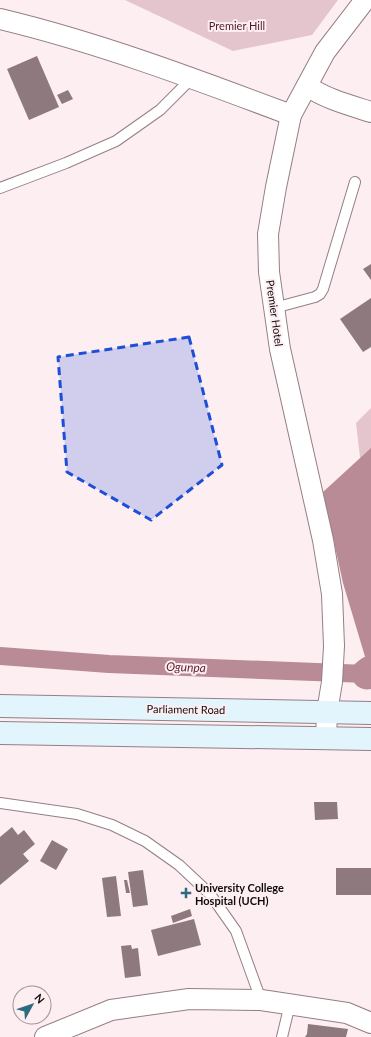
<svg xmlns="http://www.w3.org/2000/svg" width="371" height="1037" font-family="Lato,sans-serif">
<style>
.green{fill:#e5c5cd}
.water{fill:#b98b97}
.lines{fill:none;stroke-linecap:round;stroke-linejoin:round}
.canal{stroke:#b98b97;stroke-width:18}
.river{stroke:#b98b97;stroke-width:31}
.building{fill:#8d797e}
.lane-casing{stroke:#947f84;stroke-width:12}
.street-casing{stroke:#947f84;stroke-width:22}
.secondary-casing{stroke:#947f84;stroke-width:24}
.lane{stroke:#fff;stroke-width:10}
.street{stroke:#fff;stroke-width:20}
.secondary{stroke:#e2f4fc;stroke-width:22}
.marked{fill:#1d4ed8;fill-opacity:0.2;stroke:#1d4ed8;stroke-width:3;stroke-dasharray:8 5;stroke-linejoin:round}
.poi-dot{fill:#2c6b80;stroke:#fdeef2;stroke-width:1.5}
.labels{text-anchor:middle;dominant-baseline:central;stroke-width:4;stroke-linejoin:round;paint-order:stroke}
.park-label{font-size:11px;fill:#531a2e;stroke:#fdeef2}
.street-label{font-size:11px;fill:#120b0d;stroke:#fdeef2}
.poi-label{font-size:11px;font-weight:bold;fill:#120b0d;stroke:#fdeef2;text-anchor:start}
.water-label{font-size:12px;font-style:italic;fill:#5f2538;stroke:#fdeef2}
</style>
<rect width="100%" height="100%" fill="#fdeef2"/>
<!-- green -->
<g class="green">
<path d="M 125,0 L 338,0 L 312,35 L 233,51 Z"/>
<path d="M 371,408 L 371,552 L 356,423 Z"/>
</g>
<!-- water -->
<path class="water" d="M 371,448 L 371,671 L 369,670 L 343,583 L 323,492 Z"/>
<g class="lines">
<!-- canal -->
<path class="canal" d="M 0,656 L 109,664 L 367,674"/>
<!-- river -->
<path class="river" d="M 367,674 L 371,671"/>
</g>
<!-- building -->
<g class="building">
<path d="M 37,56 L 59,107 L 29,120 L 7,69 Z"/>
<path d="M 68,90 L 73,99 L 62,104 L 57,95 Z"/>
<path d="M 371,264 L 371,280 L 363,269 Z"/>
<path d="M 371,298 L 371,347 L 363,352 L 340,319 Z"/>
<path d="M 314,802 L 337,802 L 338,819 L 315,820 Z"/>
<path d="M 12,827 L 18,835 L 24,830 L 35,844 L 23,854 L 29,861 L 0,885 L 0,837 Z"/>
<path d="M 52,840 L 68,849 L 56,870 L 40,861 Z"/>
<rect x="336" y="868" width="35" height="27"/>
<path d="M 143,870 L 148,905 L 133,907 L 128,872 Z"/>
<path d="M 116,876 L 121,916 L 107,917 L 102,878 Z"/>
<path d="M 124,880 L 127,880 L 130,893 L 126,893 Z"/>
<path d="M 190,909 L 192,916 L 173,923 L 171,916 Z"/>
<path d="M 194,919 L 201,945 L 158,956 L 151,930 Z"/>
<path d="M 131,945 L 132,949 L 138,948 L 141,976 L 125,978 L 121,946 Z"/>
<path d="M 308,1024 L 348,1029 L 346,1037 L 305,1037 L 307,1034 Z"/>
</g>
<g class="lines">
<defs>
<g id="lane">
<path d="M 0,188 L 66,163 L 116,141 L 160,110 L 192,78"/>
<path d="M 274,308 L 315,297 L 320,294 L 323,289 L 355,182"/>
<path d="M 0,803 L 77,814 L 112,825 L 145,841 L 179,865 L 210,894 L 236,931 L 261,1000"/>
<path d="M 282,1037 L 290,1004"/>
</g>
<g id="street">
<path d="M 0,19 C 100,43 195,79 291,115"/>
<path d="M 307,86 C 326,99 349,105 371,112"/>
<path d="M 326,739 L 327,712 L 332,682 L 334,646 L 332,594 L 323,540 L 280,349 L 269,272 L 268,234 L 276,187 L 291,115 L 325,52 L 365,0"/>
<path d="M 45,1037 L 111,1010 L 189,999 L 261,1000 L 347,1013 L 371,1023"/>
</g>
<g id="secondary">
<path d="M 0,706 L 371,713"/>
<path d="M 0,733 L 371,739"/>
</g>
</defs>
<!-- lane casing -->
<use href="#lane" class="lane-casing"/>
<!-- street casing -->
<use href="#street" class="street-casing"/>
<!-- secondary casing -->
<use href="#secondary" class="secondary-casing"/>
<!-- lane -->
<use href="#lane" class="lane"/>
<!-- street -->
<use href="#street" class="street"/>
<!-- secondary -->
<use href="#secondary" class="secondary"/>
</g>
<!-- marked area -->
<path class="marked" d="M 189,337 L 222,465 L 151,520 L 67,472 L 58,357 Z"/>
<!-- markers -->
<path class="poi-dot" d="M184 887h4v4h4v4h-4v4h-4v-4h-4v-4h4z"/>
<g class="labels">
<!-- park labels -->
<g class="park-label">
<text x="237" y="25">Premier Hill</text>
</g>
<!-- street labels -->
<g class="street-label">
<text transform="translate(275 313) rotate(82)">Premier Hotel</text>
<text transform="translate(186 709) rotate(1)">Parliament Road</text>
</g>
<!-- poi labels -->
<g class="poi-label">
<text x="195" y="887">University College<tspan x="195" dy="13">Hospital (UCH)</tspan></text>
</g>
<!-- water labels -->
<g class="water-label">
<text transform="translate(186 667) rotate(2)">Ogunpa</text>
</g>
</g>
<!-- north arrow -->
<g transform="translate(32 1005) rotate(50)"><circle r="19" fill="#fdeef2" stroke="#9f9396"/>
<path d="M0-3L7 15L0 10L-7 15Z" fill="#2c6b80"/>
<text y="-6" font-size="11" font-weight="bold" text-anchor="middle" fill="#120b0d">N</text>
</g>
</svg>
